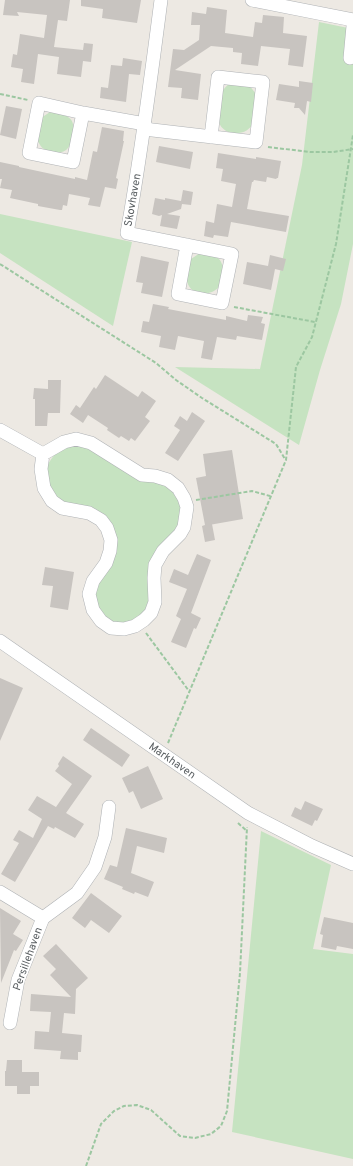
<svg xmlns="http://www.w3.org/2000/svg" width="353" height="1166" font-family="Overpass,sans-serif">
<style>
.green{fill:#c6e3c1}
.building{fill:#c8c4c0}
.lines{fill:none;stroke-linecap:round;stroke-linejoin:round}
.minor-casing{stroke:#afb2b5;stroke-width:14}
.path{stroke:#9cc7a1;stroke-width:2;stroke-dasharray:4 2;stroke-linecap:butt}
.minor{stroke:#fff;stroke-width:13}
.labels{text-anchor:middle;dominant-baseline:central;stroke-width:3;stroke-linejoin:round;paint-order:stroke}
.street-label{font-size:11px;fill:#5b6063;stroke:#fff}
</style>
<rect width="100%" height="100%" fill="#ede9e3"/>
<!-- green -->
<g class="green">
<path d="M 319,22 L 353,29 L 353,244 L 341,304 L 320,370 L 299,445 L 175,367 L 260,369 L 302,165 Z"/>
<path d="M 229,84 L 249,85 L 256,94 C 255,103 255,113 253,122 C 249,137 223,137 219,122 C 218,117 220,109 220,103 C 221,95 221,90 229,84 Z"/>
<path d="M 50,112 C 56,113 64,113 68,117 C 74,121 74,127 73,134 C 71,148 66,155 50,152 C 43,150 40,146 37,139 L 41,118 Z"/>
<path d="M 0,214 L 132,242 L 113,326 L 0,253 Z"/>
<path d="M 200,253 L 217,257 C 227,266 222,276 219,287 C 210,297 190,296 187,281 C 186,275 190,265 191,259 Z"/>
<path d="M 71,446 L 86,447 L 160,483 L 172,491 L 179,502 L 182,516 L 151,588 L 148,610 L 131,623 L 116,623 L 109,620 L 99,610 L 95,596 L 114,533 L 57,498 L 46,479 L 48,464 L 52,458 L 57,452 Z"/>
<path d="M 261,831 L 331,865 L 313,949 L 353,954 L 353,1159 L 232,1132 Z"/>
</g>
<!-- building -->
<g class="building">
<path d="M 5,0 L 70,0 L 67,21 L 58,20 L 54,47 L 83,50 L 84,43 L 93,44 L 91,62 L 83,61 L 81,77 L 57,74 L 59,57 L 38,54 L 34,84 L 21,82 L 23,69 L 11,67 L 13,54 L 17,55 L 20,34 L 44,38 L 47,15 L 17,12 L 19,16 L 3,15 Z"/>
<path d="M 81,0 L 141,0 L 137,23 L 102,18 L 103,9 L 81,6 Z"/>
<path d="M 207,7 L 227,10 L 225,33 L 253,37 L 255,22 L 262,23 L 263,15 L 284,17 L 283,33 L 307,36 L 303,67 L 288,65 L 290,49 L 261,46 L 258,66 L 241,64 L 242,53 L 233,52 L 233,48 L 211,46 L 175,70 L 201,74 L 198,100 L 181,98 L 182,88 L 168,87 L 173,49 L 184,50 L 199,40 L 200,25 L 191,25 L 192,12 L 206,14 Z"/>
<path d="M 123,58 L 142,61 L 140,75 L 129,74 L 126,102 L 100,98 L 101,87 L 108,88 L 111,65 L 122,66 Z"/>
<path d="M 299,81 L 313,83 L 311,102 L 307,101 L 305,115 L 299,108 L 294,108 L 295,103 L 276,100 L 279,84 L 299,87 Z"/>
<path d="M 6,106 L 22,109 L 16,139 L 0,135 Z"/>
<path d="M 102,127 L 124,131 L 123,141 L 124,141 L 116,178 L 118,179 L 116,189 L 105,187 L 100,207 L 88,205 L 90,198 L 69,194 L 67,206 L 63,205 L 62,210 L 60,210 L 38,206 L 38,204 L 10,198 L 12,190 L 0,188 L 2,179 L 0,179 L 0,162 L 19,166 L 19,167 L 75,179 L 75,177 L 87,180 L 93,151 L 97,152 Z"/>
<path d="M 159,146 L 193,152 L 190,169 L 156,162 Z"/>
<path d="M 218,153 L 256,159 L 256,157 L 281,161 L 278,178 L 277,178 L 276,179 L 267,177 L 266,182 L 254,180 L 253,182 L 252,182 L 247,209 L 289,216 L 286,232 L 231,222 L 228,237 L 214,235 L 213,238 L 204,236 L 206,221 L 214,223 L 217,204 L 232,207 L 236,184 L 221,181 L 223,169 L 216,168 Z"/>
<path d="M 183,190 L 193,192 L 191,205 L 182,204 L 181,209 L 167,214 L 180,216 L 177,229 L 160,226 L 162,215 L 159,216 L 152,214 L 155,198 L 165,200 L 165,198 L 181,201 Z"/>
<path d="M 270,255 L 286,259 L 283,271 L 275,269 L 271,290 L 243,284 L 247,262 L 268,266 Z"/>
<path d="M 141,256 L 169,262 L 162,297 L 141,293 L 143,283 L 136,282 Z"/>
<path d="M 153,304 L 169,307 L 168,309 L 226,320 L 226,316 L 247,321 L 248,315 L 263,317 L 261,323 L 265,324 L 262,340 L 237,336 L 236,340 L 217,337 L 212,360 L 201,358 L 204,341 L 178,336 L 175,350 L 159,347 L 161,336 L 141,332 L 143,321 L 149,322 Z"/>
<path d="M 105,375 L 138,397 L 142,391 L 156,401 L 145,417 L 150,421 L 135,441 L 131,438 L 129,441 L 121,436 L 119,438 L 107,430 L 108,428 L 88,415 L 83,423 L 70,414 L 76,405 L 80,408 L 94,387 L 96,389 Z"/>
<path d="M 48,380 L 61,380 L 60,413 L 48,413 L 47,426 L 35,426 L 35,399 L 33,399 L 34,388 L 48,389 Z"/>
<path d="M 192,412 L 205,421 L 178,461 L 165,453 L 180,430 L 174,426 L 180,416 L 187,421 Z"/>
<path d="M 232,450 L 243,519 L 209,525 L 212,524 L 215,540 L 205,542 L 202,526 L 205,525 L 196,478 L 206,476 L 203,454 Z"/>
<path d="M 197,554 L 211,560 L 191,613 L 201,618 L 196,629 L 194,628 L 186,648 L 171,642 L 181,619 L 176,616 L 187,589 L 169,582 L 174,569 L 188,575 Z"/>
<path d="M 45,567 L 74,572 L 68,610 L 50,607 L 53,586 L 42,585 Z"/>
<path d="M 0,678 L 23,688 L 0,741 Z"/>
<path d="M 91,728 L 130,755 L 122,767 L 83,740 Z"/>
<path d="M 63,756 L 92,776 L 66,813 L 84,824 L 75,838 L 55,827 L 54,829 L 48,826 L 15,882 L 1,874 L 19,843 L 13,840 L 19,830 L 33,838 L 42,819 L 28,810 L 37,796 L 56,807 L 72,784 L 55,771 L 59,766 L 58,764 Z"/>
<path d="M 148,766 L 163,799 L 141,809 L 133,791 L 129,793 L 122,778 Z"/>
<path d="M 305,801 L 323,809 L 317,821 L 315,820 L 312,826 L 291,816 L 295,807 L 301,810 Z"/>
<path d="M 126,828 L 167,838 L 164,853 L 137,846 L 131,873 L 154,882 L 148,897 L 135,892 L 134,894 L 122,889 L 123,887 L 104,879 L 110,865 L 117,867 Z"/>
<path d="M 91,893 L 122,916 L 109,933 L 91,920 L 85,928 L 72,918 Z"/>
<path d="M 0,908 L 21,921 L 13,934 L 23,940 L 16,951 L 14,950 L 1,983 Z"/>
<path d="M 324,917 L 353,923 L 353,949 L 337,946 L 336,950 L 321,947 L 323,935 L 320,934 Z"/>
<path d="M 56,944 L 88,978 L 76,989 L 75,1014 L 64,1013 L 62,1033 L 82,1035 L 81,1052 L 78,1052 L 78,1060 L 60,1059 L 61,1051 L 34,1049 L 35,1031 L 49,1032 L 51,1012 L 30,1011 L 31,994 L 71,997 L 50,975 L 56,969 L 43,956 Z"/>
<path d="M 7,1060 L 22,1060 L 22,1072 L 39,1072 L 39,1086 L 30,1086 L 30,1094 L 17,1094 L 17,1086 L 5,1086 L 5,1071 L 6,1071 Z"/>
</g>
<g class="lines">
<defs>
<g id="minor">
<path d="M 161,0 C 151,78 141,156 127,233 L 232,254 L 222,303 L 178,294 L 187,245"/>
<path d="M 252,0 L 353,20"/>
<path d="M 350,58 L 353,26"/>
<path d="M 83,113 L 73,162 L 29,153 L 39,103 L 83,113 L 145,124"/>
<path d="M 144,129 L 256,142 L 263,82 L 218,77 L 211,137"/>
<path d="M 0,430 L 43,454"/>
<path d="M 76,439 L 91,443 L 142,475 L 155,476 L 168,480 L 178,488 L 184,498 L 187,507 L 184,527 L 180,534 L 163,551 L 155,565 L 154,578 L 155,602 L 151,613 L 144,620 L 135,626 L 124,629 L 111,628 L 101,621 L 93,610 L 89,594 L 93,581 L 106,563 L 110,551 L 111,540 L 107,528 L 101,520 L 89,513 L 62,508 L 52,501 L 44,488 L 41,469 L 43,454 L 64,442 Z"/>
<path d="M 0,641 L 248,813 L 312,846 L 353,864"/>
<path d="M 0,892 L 43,918"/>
<path d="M 10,1023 L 18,980 L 43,918 L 77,893 L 95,867 L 105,837 L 109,807"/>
</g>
</defs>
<!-- minor casing -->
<use href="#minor" class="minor-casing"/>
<!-- path -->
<g class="path">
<path d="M 0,94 L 28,100"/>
<path d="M 268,147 L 310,152 L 333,152 L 353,149"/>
<path d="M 0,264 L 156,363 L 176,380 L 202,398 L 276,444 L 285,459"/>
<path d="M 234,307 L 315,322"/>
<path d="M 196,500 L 252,491 L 270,496"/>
<path d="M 146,633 L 189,691"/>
<path d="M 168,743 L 286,460 L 296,367 L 312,337 L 336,244 L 353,135"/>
<path d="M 238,823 L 247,831"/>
<path d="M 86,1166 L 101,1124 L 114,1111 L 124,1106 L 137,1105 L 151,1110 L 180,1136 L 195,1138 L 211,1134 L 221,1126 L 227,1111 L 240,973 L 247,827"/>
</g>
<!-- minor -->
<use href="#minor" class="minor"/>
</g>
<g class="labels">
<!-- street labels -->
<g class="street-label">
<text transform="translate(133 200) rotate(-80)">Skovhaven</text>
<text transform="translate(172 761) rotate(35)">Markhaven</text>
<text transform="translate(28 959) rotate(-70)">Persillehaven</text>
</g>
</g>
</svg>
